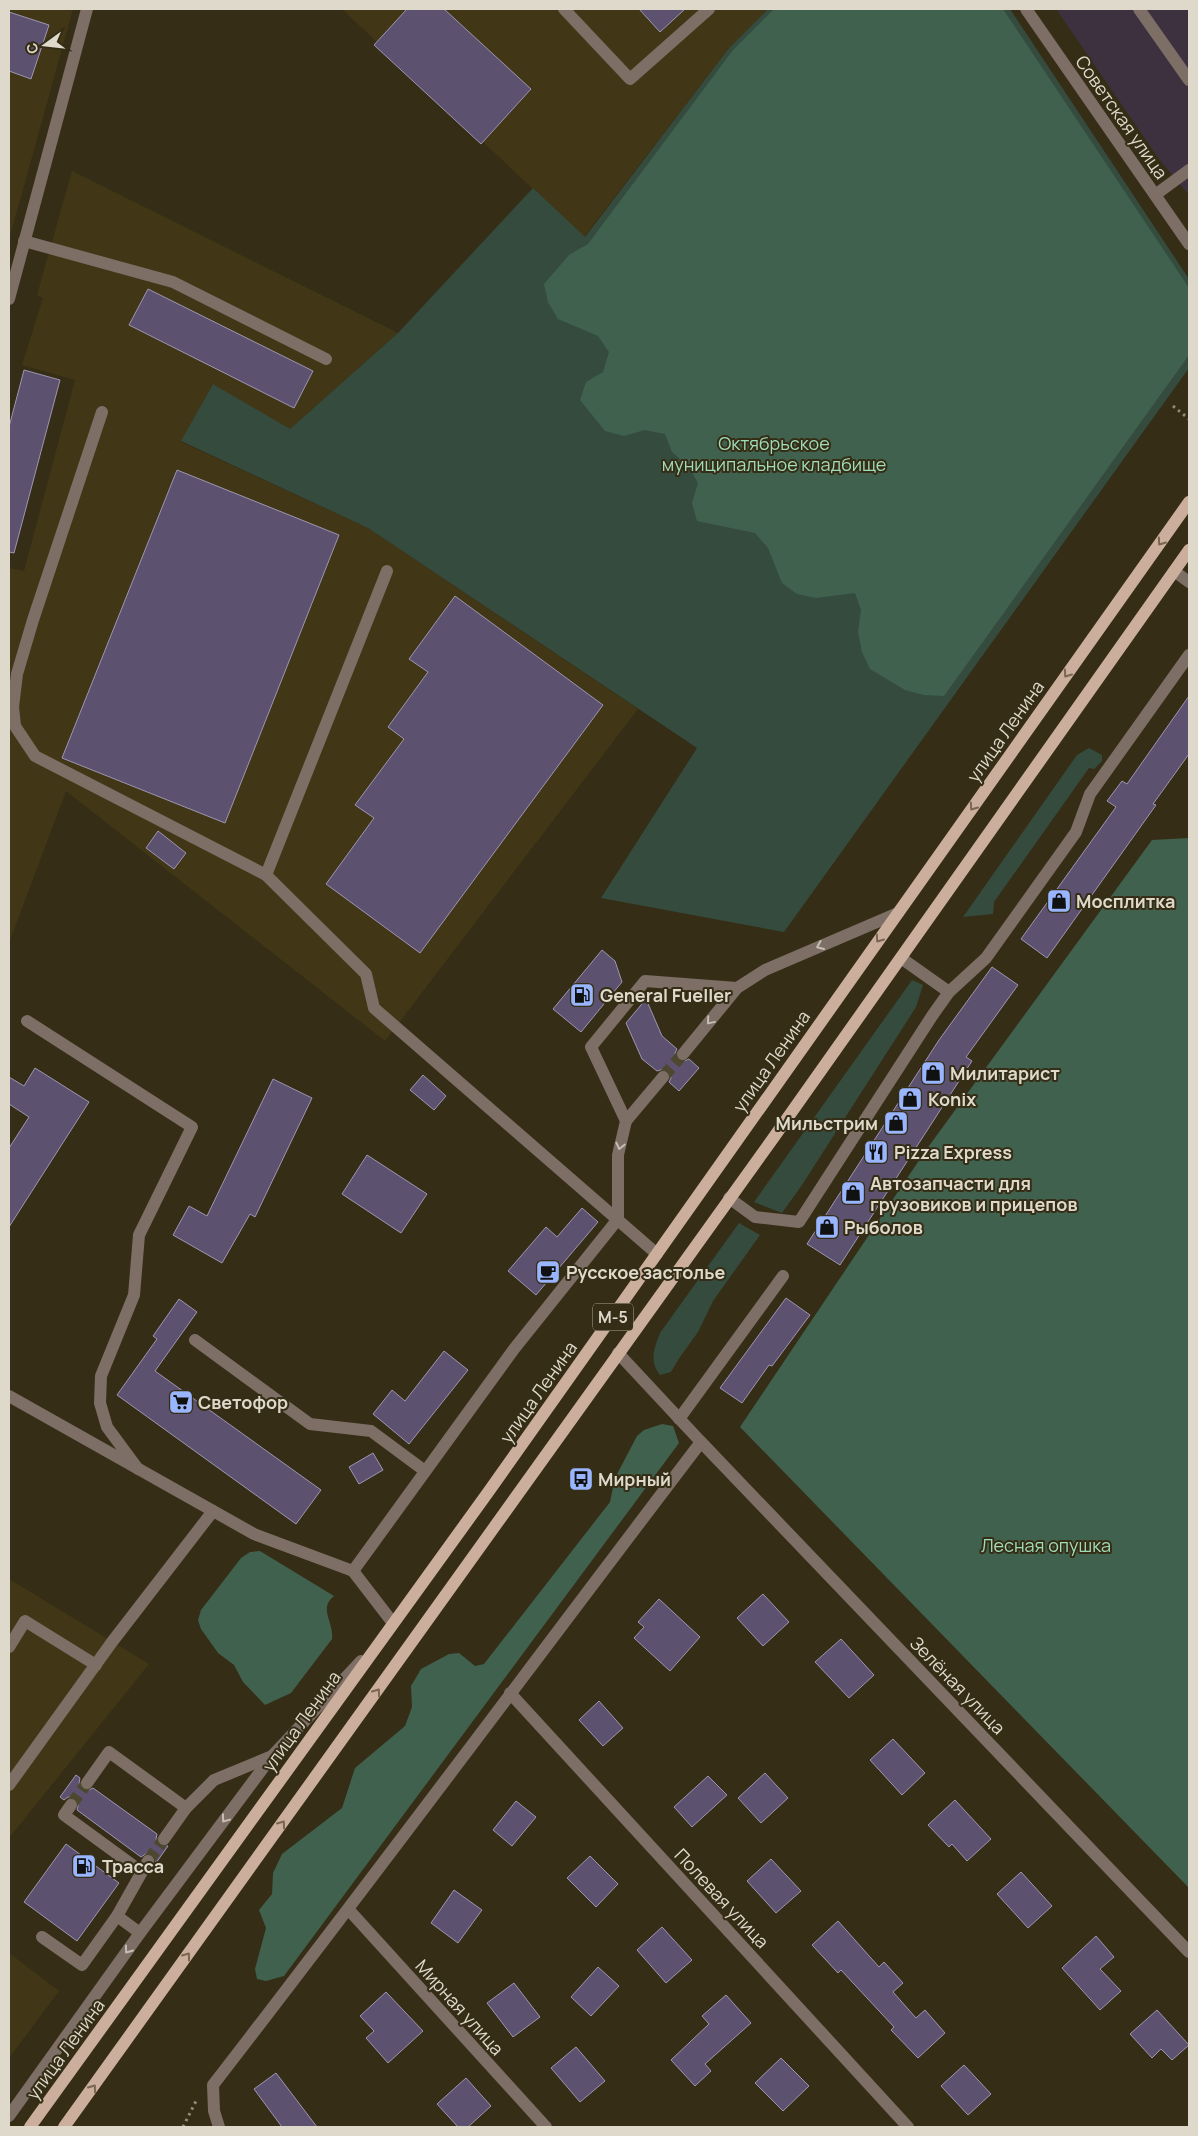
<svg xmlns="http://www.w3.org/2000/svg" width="1198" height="2136" font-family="Manrope,sans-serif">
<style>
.commercial{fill:#3d313f}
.built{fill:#413717}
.green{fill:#354b3e}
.forest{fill:#40614e}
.building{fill:#5c5270;stroke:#9e96b1}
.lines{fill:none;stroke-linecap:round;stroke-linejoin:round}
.minor-tunnel{stroke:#4e4730;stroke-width:12;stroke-dasharray:12 6;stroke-linecap:butt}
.path{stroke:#918b78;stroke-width:3;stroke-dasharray:2.5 4;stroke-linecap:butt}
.minor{stroke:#7d6e66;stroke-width:12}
.major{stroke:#ccae9d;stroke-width:12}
.oneway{stroke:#796752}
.oneway2{stroke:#c6beb2}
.labels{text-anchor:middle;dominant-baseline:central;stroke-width:4;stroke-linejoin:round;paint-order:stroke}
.shield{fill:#352d15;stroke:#aba594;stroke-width:1}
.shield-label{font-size:16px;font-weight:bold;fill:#ded9cb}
.street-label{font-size:18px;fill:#ded9cb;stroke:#352d15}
.park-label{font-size:18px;fill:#9fdcb8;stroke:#352d15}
.poi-label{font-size:18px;font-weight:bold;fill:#ded9cb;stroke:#352d15;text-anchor:start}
</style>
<rect width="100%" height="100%" fill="#352d15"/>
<!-- commercial -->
<path class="commercial" d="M 1056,9 L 1189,9 L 1189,195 L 1159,159 Z"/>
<!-- built -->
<g class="built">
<path d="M 9,9 L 73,9 L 9,240 Z"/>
<path d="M 342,9 L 768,9 L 729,48 L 584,237 Z"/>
<path d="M 72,171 L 398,333 L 289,430 L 213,384 L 181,442 L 368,528 L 638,709 L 385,1041 L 66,791 L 9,943 L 9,568 L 24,571 L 75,380 L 22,365 L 43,298 L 37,295 Z"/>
<path d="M 9,1579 L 149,1664 L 9,1838 Z"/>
<path d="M 9,1953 L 59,1991 L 9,2058 Z"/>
</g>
<!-- green -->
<g class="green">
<path d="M 768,9 L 1010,9 L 1189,279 L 1189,368 L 784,932 L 601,898 L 697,748 L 368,528 L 181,441 L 213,384 L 290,429 L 398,333 L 533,188 L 585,237 L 729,48 Z"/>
<path d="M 1089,748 L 1102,755 L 1102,761 L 1094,769 L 1089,768 L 994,902 L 993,914 L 963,917 L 1077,755 Z"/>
<path d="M 912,980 L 923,985 L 916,1007 L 802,1185 L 782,1213 L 754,1202 Z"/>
<path d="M 739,1223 L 760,1235 L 713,1301 L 698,1332 L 680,1357 L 671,1372 L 660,1375 C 649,1360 654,1349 660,1333 Z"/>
</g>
<!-- forest -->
<g class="forest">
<path d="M 774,9 L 1003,9 L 1189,288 L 1189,355 L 944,696 L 924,695 L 905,690 L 870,669 L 862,652 L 858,632 L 861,610 L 855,593 L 816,598 L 797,594 L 782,583 L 768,548 L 755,533 L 697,521 L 692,503 L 698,483 L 688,466 L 672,452 L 665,434 L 645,430 L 624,436 L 605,431 L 580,400 L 586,382 L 603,372 L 609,352 L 598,336 L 558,319 L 548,302 L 544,284 L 569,255 L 588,244 L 733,50 Z"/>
<path d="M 1189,838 L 1189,1888 L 740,1427 L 926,1150 L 1152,840 Z"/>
<path d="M 662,1424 L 673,1426 L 679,1443 L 284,1976 L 266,1981 L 257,1979 L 255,1969 L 266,1928 L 259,1910 L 272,1894 L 273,1873 L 282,1854 L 342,1808 L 355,1768 L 405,1726 L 412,1707 L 411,1686 L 421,1669 L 449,1654 L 459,1653 L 475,1666 L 484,1664 L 610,1502 L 615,1478 L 637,1436 L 644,1430 Z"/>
<path d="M 260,1551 L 334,1596 C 318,1609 334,1621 332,1639 L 291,1693 L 265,1705 L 243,1682 L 234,1665 L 218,1653 L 201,1629 L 198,1620 L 201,1610 L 241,1558 L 250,1552 Z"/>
</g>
<!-- building -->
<g class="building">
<path d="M 407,9 L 444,9 L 531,89 L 481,144 L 374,45 Z"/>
<path d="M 639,9 L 685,9 L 660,32 Z"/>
<path d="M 9,12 L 49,25 L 31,79 L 9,71 Z"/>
<path d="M 148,289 L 313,371 L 294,408 L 129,325 Z"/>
<path d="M 24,370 L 60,380 L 14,553 L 9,552 L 9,427 Z"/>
<path d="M 177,470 L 339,535 L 225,823 L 62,758 Z"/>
<path d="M 455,596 L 603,705 L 420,953 L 326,884 L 374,818 L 355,805 L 404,739 L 388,727 L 428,672 L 409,659 Z"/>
<path d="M 1189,696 L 1189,754 L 1153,804 L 1156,805 L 1047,958 L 1021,939 L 1116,807 L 1107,801 L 1122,781 L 1127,784 Z"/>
<path d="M 158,831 L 186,853 L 174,869 L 146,848 Z"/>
<path d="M 602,950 L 615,961 L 622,982 L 581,1032 L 553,1009 Z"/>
<path d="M 992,967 L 1018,985 L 966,1057 L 972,1061 L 840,1265 L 807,1244 L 939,1040 Z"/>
<path d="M 646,999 L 662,1036 L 677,1049 L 675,1053 L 678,1060 L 682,1062 L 689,1059 L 699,1068 L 679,1091 L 669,1082 L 671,1078 L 669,1071 L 664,1069 L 657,1071 L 642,1059 L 626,1023 Z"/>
<path d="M 35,1068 L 89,1102 L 9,1227 L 9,1148 L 29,1117 L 9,1104 L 9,1077 L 24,1086 Z"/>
<path d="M 423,1075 L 446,1096 L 434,1110 L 410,1090 Z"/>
<path d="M 273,1079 L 312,1098 L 255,1217 L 250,1214 L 222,1263 L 173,1235 L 189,1206 L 207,1216 Z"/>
<path d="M 367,1155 L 427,1194 L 401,1233 L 342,1194 Z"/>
<path d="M 582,1208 L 598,1222 L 536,1295 L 508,1271 L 546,1227 L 557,1237 Z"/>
<path d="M 786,1298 L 810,1315 L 772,1366 L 769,1365 L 742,1403 L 720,1388 Z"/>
<path d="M 179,1299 L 197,1312 L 155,1371 L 321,1490 L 296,1524 L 117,1395 L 157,1339 L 153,1336 Z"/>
<path d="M 444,1351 L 468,1370 L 409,1444 L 373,1414 L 392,1390 L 405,1401 Z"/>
<path d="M 373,1453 L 383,1470 L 359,1484 L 349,1467 Z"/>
<path d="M 763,1594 L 789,1622 L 763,1646 L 737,1618 Z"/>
<path d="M 659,1599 L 700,1637 L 670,1671 L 634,1638 L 644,1627 L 638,1622 Z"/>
<path d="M 841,1639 L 874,1675 L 849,1698 L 815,1662 Z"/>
<path d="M 599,1701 L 623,1728 L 603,1746 L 579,1720 Z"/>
<path d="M 893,1739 L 925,1773 L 902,1795 L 870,1760 Z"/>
<path d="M 765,1773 L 788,1798 L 761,1823 L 738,1798 Z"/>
<path d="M 76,1775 L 80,1778 L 79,1783 L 82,1789 L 87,1791 L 93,1788 L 157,1834 L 156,1839 L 159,1845 L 168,1846 L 156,1863 L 152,1854 L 147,1853 L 141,1857 L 77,1810 L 79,1802 L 75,1798 L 68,1797 L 64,1800 L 60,1797 Z"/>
<path d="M 708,1776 L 727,1795 L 692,1827 L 674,1807 Z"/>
<path d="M 955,1800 L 991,1839 L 967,1861 L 952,1844 L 949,1847 L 928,1825 Z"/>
<path d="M 516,1801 L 536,1817 L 512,1846 L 493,1830 Z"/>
<path d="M 66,1844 L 119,1883 L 77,1941 L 24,1902 Z"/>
<path d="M 590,1856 L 618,1884 L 596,1907 L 567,1878 Z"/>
<path d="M 771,1859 L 801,1891 L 776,1913 L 747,1881 Z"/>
<path d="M 1021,1872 L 1052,1906 L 1028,1928 L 997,1894 Z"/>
<path d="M 454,1890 L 482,1910 L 458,1943 L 431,1923 Z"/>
<path d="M 838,1921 L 879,1967 L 884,1962 L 903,1983 L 893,1992 L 916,2018 L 925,2010 L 945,2033 L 918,2058 L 891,2030 L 894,2027 L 841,1970 L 838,1973 L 812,1945 Z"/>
<path d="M 662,1927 L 692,1960 L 666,1983 L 637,1950 Z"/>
<path d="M 1096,1936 L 1114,1957 L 1100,1969 L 1121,1991 L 1100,2010 L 1062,1968 Z"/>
<path d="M 598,1967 L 619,1986 L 591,2016 L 571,1997 Z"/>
<path d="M 514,1983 L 540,2017 L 513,2037 L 487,2003 Z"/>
<path d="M 386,1992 L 423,2031 L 388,2063 L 366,2038 L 374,2031 L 360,2016 Z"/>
<path d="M 726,1995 L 751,2023 L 705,2064 L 711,2071 L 695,2086 L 671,2060 L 709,2024 L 702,2016 Z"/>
<path d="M 1157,2010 L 1189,2045 L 1172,2060 L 1161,2049 L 1152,2058 L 1130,2034 Z"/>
<path d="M 576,2047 L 605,2081 L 580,2102 L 551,2068 Z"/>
<path d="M 781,2058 L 809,2086 L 783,2111 L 755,2083 Z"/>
<path d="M 964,2065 L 991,2094 L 968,2115 L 941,2086 Z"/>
<path d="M 276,2073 L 317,2127 L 282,2127 L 254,2089 Z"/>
<path d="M 466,2078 L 491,2106 L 468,2127 L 458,2127 L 437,2104 Z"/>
</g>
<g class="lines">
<!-- minor-tunnel -->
<g class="minor-tunnel">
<path d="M 663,1077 L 683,1054"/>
<path d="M 71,1805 L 87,1783"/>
<path d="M 148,1861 L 164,1839"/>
</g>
<!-- path -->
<g class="path">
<path d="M 1173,406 L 1189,419"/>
<path d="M 183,2127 L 196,2101"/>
</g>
<!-- minor -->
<g class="minor">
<path d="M 564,9 L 630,79 L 709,9"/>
<path d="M 1026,9 L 1189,244"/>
<path d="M 1139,9 L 1189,80"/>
<path d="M 1155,195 L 1189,170"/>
<path d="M 24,241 L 173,282 L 326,359"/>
<path d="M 9,299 L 87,9"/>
<path d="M 102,412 L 33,620 L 17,674 L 13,707 L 15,726 L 35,756 L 266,875 L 366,974 L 374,1008 L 657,1254"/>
<path d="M 1174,571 L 1189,582"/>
<path d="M 266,875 L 387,571"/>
<path d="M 901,958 L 949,992"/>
<path d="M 27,1021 L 192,1127 L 139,1235 L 134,1295 L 101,1376 L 100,1403 L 107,1427 L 138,1469"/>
<path d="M 683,1054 L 737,988 L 765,970 L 898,913"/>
<path d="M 626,1121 L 591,1047 L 645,981 L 737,988"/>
<path d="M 729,1198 L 755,1217 L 799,1222 L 932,1016 L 949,992 L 986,958 L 1076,832 L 1090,794 L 1189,655"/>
<path d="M 195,1340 L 310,1424 L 371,1431 L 425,1471"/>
<path d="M 9,1396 L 254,1534 L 353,1571"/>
<path d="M 679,1419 L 783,1276"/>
<path d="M 701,1442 L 1189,1952"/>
<path d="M 393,1623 L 353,1571 L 514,1349 L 618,1219 L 618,1155 L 626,1121 L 663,1077"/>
<path d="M 9,1647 L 25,1621 L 96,1665"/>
<path d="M 510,1693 L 908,2127"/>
<path d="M 87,1783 L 109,1752 L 186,1808"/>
<path d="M 9,1785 L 112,1642 L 213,1511"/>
<path d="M 71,1805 L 64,1815 L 142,1872"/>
<path d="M 164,1839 L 186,1808 L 214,1780 L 272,1756"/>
<path d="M 349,1910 L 546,2127"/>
<path d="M 140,1933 L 117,1916 L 148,1861"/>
<path d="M 42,1937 L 82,1965 L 117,1916"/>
<path d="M 9,2116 L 140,1933 L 272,1756 L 361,1661"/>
<path d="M 219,2127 L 214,2111 L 213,2085 C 378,1872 538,1656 701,1442 L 618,1353"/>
</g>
<!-- major -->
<g class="major">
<path d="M 30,2127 L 489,1491 L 1189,502"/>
<path d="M 64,2127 L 774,1137 L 1189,550"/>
</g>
</g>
<!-- one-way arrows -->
<defs><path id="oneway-chevron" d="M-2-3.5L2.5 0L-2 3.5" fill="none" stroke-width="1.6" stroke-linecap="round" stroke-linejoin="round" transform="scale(1.25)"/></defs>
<g class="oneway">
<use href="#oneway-chevron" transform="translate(1161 542) rotate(125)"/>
<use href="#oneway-chevron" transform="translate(1067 674) rotate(125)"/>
<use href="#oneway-chevron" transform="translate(973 807) rotate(125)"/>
<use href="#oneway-chevron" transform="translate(879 939) rotate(125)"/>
<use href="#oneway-chevron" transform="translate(377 1692) rotate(-54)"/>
<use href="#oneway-chevron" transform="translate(282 1824) rotate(-54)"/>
<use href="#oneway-chevron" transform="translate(187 1956) rotate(-54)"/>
<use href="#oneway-chevron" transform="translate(93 2088) rotate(-54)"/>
</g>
<g class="oneway2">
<use href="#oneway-chevron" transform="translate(820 946) rotate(157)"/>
<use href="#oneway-chevron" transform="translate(710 1021) rotate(130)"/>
<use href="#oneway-chevron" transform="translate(620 1146) rotate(103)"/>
<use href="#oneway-chevron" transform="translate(225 1819) rotate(127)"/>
<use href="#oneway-chevron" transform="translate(128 1950) rotate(126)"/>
</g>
<!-- icons -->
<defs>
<symbol id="shop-square" viewBox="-11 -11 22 22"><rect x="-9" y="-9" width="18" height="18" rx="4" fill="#98b5fd" stroke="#352d15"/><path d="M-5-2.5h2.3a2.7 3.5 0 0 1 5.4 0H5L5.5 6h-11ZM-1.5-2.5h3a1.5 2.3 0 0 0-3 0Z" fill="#111"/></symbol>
<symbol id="fuel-square" viewBox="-11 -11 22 22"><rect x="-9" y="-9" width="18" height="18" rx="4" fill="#98b5fd" stroke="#352d15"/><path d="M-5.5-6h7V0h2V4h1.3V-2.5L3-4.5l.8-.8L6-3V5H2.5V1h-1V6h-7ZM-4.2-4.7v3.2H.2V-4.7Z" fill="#111"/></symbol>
<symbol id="restaurant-square" viewBox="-11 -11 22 22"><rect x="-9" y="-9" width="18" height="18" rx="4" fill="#98b5fd" stroke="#352d15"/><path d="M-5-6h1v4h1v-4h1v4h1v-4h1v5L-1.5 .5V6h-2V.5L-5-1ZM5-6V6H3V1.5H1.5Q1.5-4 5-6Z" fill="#111"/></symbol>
<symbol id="cafe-square" viewBox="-11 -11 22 22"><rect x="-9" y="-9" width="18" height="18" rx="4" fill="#98b5fd" stroke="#352d15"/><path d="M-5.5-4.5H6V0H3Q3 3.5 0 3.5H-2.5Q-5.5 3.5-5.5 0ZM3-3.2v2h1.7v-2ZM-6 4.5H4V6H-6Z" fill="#111"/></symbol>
<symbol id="supermarket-square" viewBox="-11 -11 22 22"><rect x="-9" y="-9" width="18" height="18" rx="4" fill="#98b5fd" stroke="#352d15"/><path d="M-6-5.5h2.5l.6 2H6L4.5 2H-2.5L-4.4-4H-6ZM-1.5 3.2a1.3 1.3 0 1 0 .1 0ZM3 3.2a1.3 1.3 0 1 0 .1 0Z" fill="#111"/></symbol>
<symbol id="bus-square" viewBox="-11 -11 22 22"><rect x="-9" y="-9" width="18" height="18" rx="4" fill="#98b5fd" stroke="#352d15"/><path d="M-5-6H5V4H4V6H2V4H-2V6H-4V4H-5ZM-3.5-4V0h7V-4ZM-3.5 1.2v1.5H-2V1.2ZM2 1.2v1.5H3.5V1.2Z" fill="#111"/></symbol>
</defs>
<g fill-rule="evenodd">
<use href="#shop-square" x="1045" y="887" width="28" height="28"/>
<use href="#fuel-square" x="568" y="981" width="28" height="28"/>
<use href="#shop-square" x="919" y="1059" width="28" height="28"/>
<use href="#shop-square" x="896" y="1085" width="28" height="28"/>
<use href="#shop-square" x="882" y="1109" width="28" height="28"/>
<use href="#restaurant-square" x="862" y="1138" width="28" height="28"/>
<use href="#shop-square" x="839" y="1179" width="28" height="28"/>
<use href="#shop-square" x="813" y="1213" width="28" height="28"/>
<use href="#cafe-square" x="534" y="1258" width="28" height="28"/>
<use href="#supermarket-square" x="167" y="1388" width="28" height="28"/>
<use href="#bus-square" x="567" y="1465" width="28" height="28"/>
<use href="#fuel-square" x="70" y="1852" width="28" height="28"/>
</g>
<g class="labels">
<!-- shield labels -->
<rect class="shield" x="593" y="1303.5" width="40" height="27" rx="4"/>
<g class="shield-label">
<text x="613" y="1317">М-5</text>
</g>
<!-- street labels -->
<g class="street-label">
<text transform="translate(1122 117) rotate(55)">Советская улица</text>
<text transform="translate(1005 731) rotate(-55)">улица Ленина</text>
<text transform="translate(771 1061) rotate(-55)">улица Ленина</text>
<text transform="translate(538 1392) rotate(-55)">улица Ленина</text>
<text transform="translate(958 1685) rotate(46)">Зелёная улица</text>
<text transform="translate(301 1721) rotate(-54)">улица Ленина</text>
<text transform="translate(722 1898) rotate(47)">Полевая улица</text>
<text transform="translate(460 2007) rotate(48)">Мирная улица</text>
<text transform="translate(65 2049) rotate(-54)">улица Ленина</text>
</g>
<!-- park labels -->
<g class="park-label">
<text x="774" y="443">Октябрьское<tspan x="774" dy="21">муниципальное кладбище</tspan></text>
<text x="1046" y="1545">Лесная опушка</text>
</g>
<!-- poi labels -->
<g class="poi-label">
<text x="1076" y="901">Мосплитка</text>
<text x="600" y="995">General Fueller</text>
<text x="950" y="1073">Милитарист</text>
<text x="928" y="1099">Konix</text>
<text x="878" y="1123" text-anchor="end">Мильстрим</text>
<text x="894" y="1152">Pizza Express</text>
<text x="870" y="1183">Автозапчасти для<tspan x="870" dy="21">грузовиков и прицепов</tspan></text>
<text x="844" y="1227">Рыболов</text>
<text x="566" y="1272">Русское застолье</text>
<text x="198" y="1402">Светофор</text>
<text x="598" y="1479">Мирный</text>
<text x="102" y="1866">Трасса</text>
</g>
</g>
<!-- border -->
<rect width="1198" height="2136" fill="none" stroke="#ded9cb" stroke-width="20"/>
<!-- north arrow -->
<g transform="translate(45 45) rotate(255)" stroke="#352d15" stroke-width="4" paint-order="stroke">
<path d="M0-4L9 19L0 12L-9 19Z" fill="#ded9cb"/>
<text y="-8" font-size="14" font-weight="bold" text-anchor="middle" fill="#ded9cb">С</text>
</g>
</svg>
